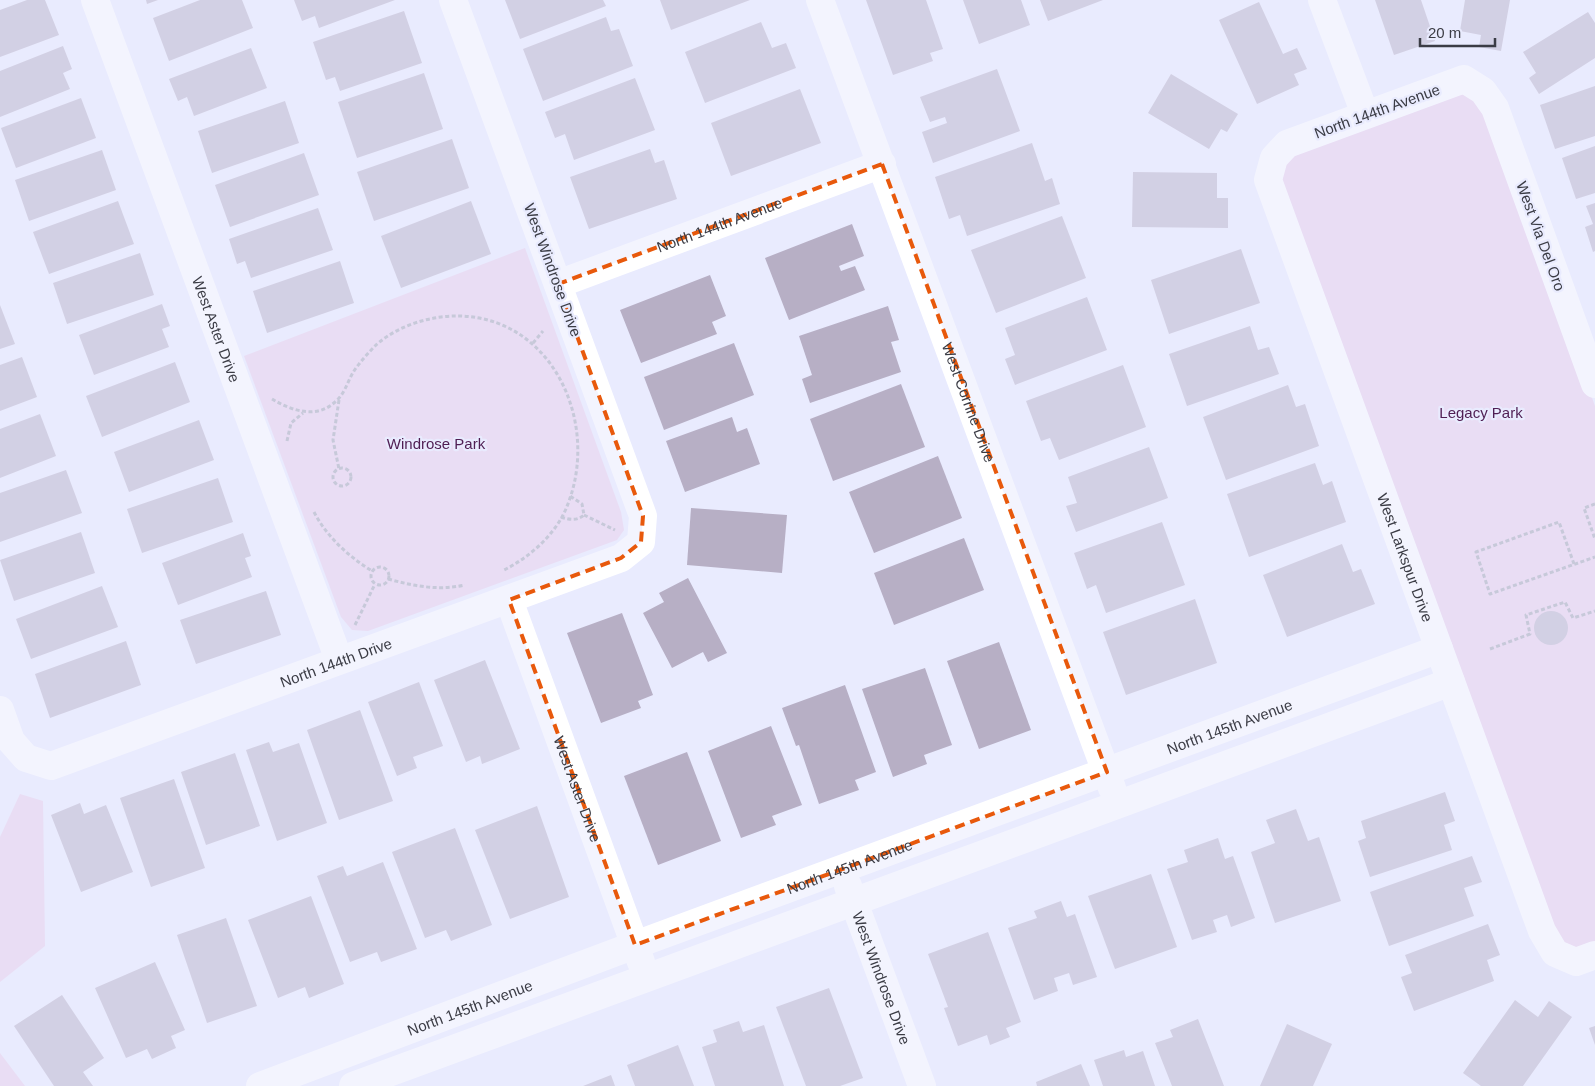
<svg xmlns="http://www.w3.org/2000/svg" width="1595" height="1086" font-family="Arial,sans-serif">
<style>
.green{fill:#e8cce9}
.building{fill:#b7afc5}
.lines{fill:none;stroke-linecap:round;stroke-linejoin:round}
.path{stroke:#9d9fae;stroke-width:3;stroke-dasharray:4 2.5;stroke-linecap:butt}
.minor{stroke:#fff;stroke-width:28}
.marked{fill:none;stroke:#e8590c;stroke-width:4;stroke-dasharray:10 6;stroke-linejoin:round}
.labels{text-anchor:middle;dominant-baseline:central;stroke-width:4.5;stroke-linejoin:round;paint-order:stroke}
.street-label{font-size:15px;fill:#3b3c45;stroke:#e9ebfe}
.park-label{font-size:15px;fill:#4f1e53;stroke:#e9ebfe}
</style>
<rect width="100%" height="100%" fill="#e9ebfe"/>
<!-- green -->
<g class="green">
<path d="M 1464,87 L 1483,102 L 1595,406 L 1595,946 L 1577,953 L 1557,941 L 1278,171 L 1290,149 Z"/>
<path d="M 525,248 L 621,512 L 624,530 L 617,540 L 368,631 L 352,630 L 341,617 L 244,356 Z"/>
<path d="M 20,794 L 43,801 L 45,946 L 0,982 L 0,837 Z"/>
<path d="M 0,1053 L 25,1086 L 0,1086 Z"/>
</g>
<!-- building -->
<g class="building">
<path d="M 27,0 L 45,0 L 59,35 L 0,57 L 0,10 Z"/>
<path d="M 146,0 L 158,0 L 147,4 Z"/>
<path d="M 200,0 L 242,0 L 253,28 L 169,61 L 153,18 Z"/>
<path d="M 294,0 L 395,0 L 319,28 L 315,16 L 302,21 Z"/>
<path d="M 505,0 L 603,0 L 606,6 L 520,39 Z"/>
<path d="M 660,0 L 750,0 L 671,30 Z"/>
<path d="M 866,0 L 926,0 L 943,49 L 930,53 L 933,61 L 893,75 Z"/>
<path d="M 963,0 L 1021,0 L 1030,25 L 979,44 Z"/>
<path d="M 1040,0 L 1103,0 L 1048,21 Z"/>
<path d="M 1375,0 L 1421,0 L 1435,41 L 1394,55 Z"/>
<path d="M 1465,0 L 1510,0 L 1501,51 L 1479,47 L 1481,35 L 1460,31 Z"/>
<path d="M 1259,2 L 1283,54 L 1297,48 L 1307,69 L 1294,74 L 1299,85 L 1257,104 L 1219,20 Z"/>
<path d="M 404,11 L 422,63 L 340,91 L 335,77 L 326,80 L 313,42 Z"/>
<path d="M 1588,12 L 1595,23 L 1595,58 L 1539,94 L 1529,78 L 1536,73 L 1523,52 Z"/>
<path d="M 606,17 L 611,31 L 619,29 L 633,66 L 543,101 L 523,49 Z"/>
<path d="M 761,22 L 772,48 L 786,43 L 796,68 L 705,103 L 685,52 Z"/>
<path d="M 63,46 L 72,69 L 63,73 L 70,89 L 0,117 L 0,71 Z"/>
<path d="M 251,48 L 267,88 L 194,116 L 187,97 L 178,101 L 169,79 Z"/>
<path d="M 997,69 L 1020,131 L 933,163 L 922,132 L 947,123 L 945,117 L 930,122 L 920,97 Z"/>
<path d="M 424,73 L 443,129 L 357,158 L 338,102 Z"/>
<path d="M 1171,74 L 1238,114 L 1227,132 L 1221,129 L 1209,149 L 1148,113 Z"/>
<path d="M 635,78 L 655,130 L 574,160 L 565,134 L 555,138 L 545,112 Z"/>
<path d="M 1595,86 L 1595,136 L 1555,149 L 1540,105 Z"/>
<path d="M 800,89 L 821,143 L 731,176 L 711,123 Z"/>
<path d="M 81,98 L 96,138 L 16,168 L 1,128 Z"/>
<path d="M 285,101 L 299,143 L 212,173 L 198,131 Z"/>
<path d="M 452,139 L 469,188 L 374,221 L 357,172 Z"/>
<path d="M 1032,143 L 1045,181 L 1052,178 L 1060,204 L 967,236 L 960,215 L 949,219 L 935,177 Z"/>
<path d="M 1595,146 L 1595,193 L 1576,199 L 1562,158 Z"/>
<path d="M 650,149 L 655,163 L 664,160 L 677,199 L 589,229 L 570,177 Z"/>
<path d="M 102,150 L 116,190 L 29,221 L 15,180 Z"/>
<path d="M 304,153 L 319,195 L 230,227 L 215,185 Z"/>
<path d="M 1133,172 L 1217,173 L 1217,198 L 1228,198 L 1228,228 L 1132,227 Z"/>
<path d="M 118,201 L 134,244 L 49,274 L 33,232 Z"/>
<path d="M 471,201 L 491,254 L 401,288 L 381,236 Z"/>
<path d="M 1595,203 L 1595,251 L 1593,252 L 1585,227 L 1593,224 L 1586,206 Z"/>
<path d="M 318,208 L 333,250 L 251,278 L 245,261 L 237,264 L 229,239 Z"/>
<path d="M 1062,216 L 1086,278 L 996,313 L 971,250 Z"/>
<path d="M 852,224 L 864,256 L 839,266 L 841,271 L 855,266 L 865,290 L 789,320 L 765,258 Z"/>
<path d="M 1241,249 L 1260,303 L 1169,334 L 1151,280 Z"/>
<path d="M 140,253 L 154,295 L 67,324 L 53,283 Z"/>
<path d="M 340,261 L 354,303 L 267,333 L 253,291 Z"/>
<path d="M 710,275 L 726,316 L 712,322 L 717,334 L 641,363 L 620,310 Z"/>
<path d="M 1087,297 L 1107,350 L 1015,385 L 1005,359 L 1015,355 L 1005,328 Z"/>
<path d="M 162,304 L 170,326 L 162,329 L 169,347 L 94,375 L 79,335 Z"/>
<path d="M 0,305 L 15,344 L 0,349 Z"/>
<path d="M 888,306 L 899,340 L 891,342 L 901,372 L 810,403 L 802,379 L 812,375 L 799,336 Z"/>
<path d="M 1250,326 L 1258,350 L 1269,347 L 1279,374 L 1187,406 L 1169,354 Z"/>
<path d="M 734,343 L 754,395 L 664,430 L 644,377 Z"/>
<path d="M 22,357 L 37,397 L 0,411 L 0,365 Z"/>
<path d="M 175,362 L 190,402 L 102,437 L 86,396 Z"/>
<path d="M 1123,365 L 1146,427 L 1059,460 L 1050,438 L 1041,441 L 1026,401 Z"/>
<path d="M 901,384 L 925,447 L 833,481 L 810,419 Z"/>
<path d="M 1288,385 L 1296,407 L 1305,404 L 1319,446 L 1226,480 L 1203,417 Z"/>
<path d="M 40,414 L 56,456 L 0,478 L 0,429 Z"/>
<path d="M 732,417 L 737,432 L 747,428 L 760,464 L 685,492 L 666,441 Z"/>
<path d="M 199,420 L 214,460 L 129,492 L 114,452 Z"/>
<path d="M 1149,447 L 1168,498 L 1076,532 L 1066,506 L 1077,503 L 1068,477 Z"/>
<path d="M 938,456 L 962,518 L 874,553 L 849,492 Z"/>
<path d="M 1315,463 L 1323,485 L 1332,481 L 1346,522 L 1249,557 L 1227,494 Z"/>
<path d="M 66,470 L 82,513 L 0,542 L 0,493 Z"/>
<path d="M 218,478 L 233,522 L 142,553 L 127,509 Z"/>
<path d="M 691,508 L 787,515 L 782,573 L 687,565 Z"/>
<path d="M 1162,522 L 1185,585 L 1106,613 L 1096,585 L 1087,589 L 1074,553 Z"/>
<path d="M 81,532 L 95,573 L 14,601 L 0,560 Z"/>
<path d="M 243,533 L 251,556 L 245,558 L 252,577 L 178,605 L 162,563 Z"/>
<path d="M 964,538 L 984,590 L 894,625 L 874,573 Z"/>
<path d="M 1342,544 L 1353,572 L 1361,569 L 1375,604 L 1287,637 L 1263,575 Z"/>
<path d="M 688,578 L 727,653 L 708,662 L 703,652 L 672,668 L 643,613 L 664,602 L 659,593 Z"/>
<path d="M 102,586 L 118,627 L 31,659 L 16,619 Z"/>
<path d="M 266,591 L 281,635 L 196,664 L 180,620 Z"/>
<path d="M 1195,599 L 1217,663 L 1126,695 L 1103,632 Z"/>
<circle cx="1551" cy="628" r="17"/>
<path d="M 622,613 L 653,695 L 638,701 L 641,708 L 601,723 L 567,633 Z"/>
<path d="M 126,641 L 141,685 L 50,718 L 35,674 Z"/>
<path d="M 999,642 L 1031,730 L 979,749 L 947,661 Z"/>
<path d="M 485,660 L 520,749 L 482,764 L 480,756 L 466,762 L 434,680 Z"/>
<path d="M 925,668 L 952,745 L 924,755 L 927,764 L 893,777 L 862,689 Z"/>
<path d="M 419,682 L 443,746 L 413,757 L 417,768 L 397,776 L 368,702 Z"/>
<path d="M 845,685 L 876,772 L 855,780 L 859,790 L 819,804 L 799,745 L 796,746 L 782,708 Z"/>
<path d="M 360,710 L 393,801 L 339,820 L 307,730 Z"/>
<path d="M 771,726 L 802,805 L 772,816 L 776,825 L 741,838 L 708,751 Z"/>
<path d="M 269,742 L 273,752 L 299,743 L 327,823 L 277,841 L 246,750 Z"/>
<path d="M 687,752 L 721,841 L 658,865 L 624,776 Z"/>
<path d="M 235,753 L 260,826 L 206,845 L 181,772 Z"/>
<path d="M 174,779 L 205,868 L 151,887 L 120,798 Z"/>
<path d="M 1445,792 L 1455,821 L 1444,825 L 1452,850 L 1370,877 L 1358,841 L 1366,838 L 1361,821 Z"/>
<path d="M 80,803 L 84,814 L 106,805 L 133,872 L 81,892 L 51,815 Z"/>
<path d="M 537,806 L 569,897 L 510,919 L 475,830 Z"/>
<path d="M 1296,809 L 1308,841 L 1319,837 L 1341,901 L 1275,923 L 1251,852 L 1275,843 L 1266,820 Z"/>
<path d="M 455,828 L 492,925 L 451,941 L 446,930 L 425,938 L 392,852 Z"/>
<path d="M 1218,838 L 1225,859 L 1233,856 L 1255,918 L 1231,927 L 1227,915 L 1213,920 L 1217,932 L 1192,940 L 1167,869 L 1188,862 L 1184,850 Z"/>
<path d="M 1472,856 L 1482,882 L 1464,888 L 1474,916 L 1389,946 L 1370,892 Z"/>
<path d="M 383,862 L 417,949 L 381,962 L 377,952 L 350,962 L 317,876 L 343,866 L 347,876 Z"/>
<path d="M 1151,874 L 1177,947 L 1115,969 L 1088,896 Z"/>
<path d="M 311,896 L 344,984 L 309,998 L 305,987 L 278,998 L 248,920 Z"/>
<path d="M 1061,901 L 1067,917 L 1075,914 L 1097,977 L 1073,985 L 1069,973 L 1054,978 L 1058,991 L 1034,1000 L 1008,928 L 1037,918 L 1034,911 Z"/>
<path d="M 226,918 L 257,1006 L 207,1023 L 177,935 Z"/>
<path d="M 1488,924 L 1500,955 L 1487,960 L 1494,981 L 1414,1011 L 1401,977 L 1412,973 L 1405,955 Z"/>
<path d="M 988,932 L 1021,1022 L 1006,1028 L 1010,1037 L 990,1045 L 987,1035 L 958,1046 L 944,1008 L 948,1007 L 928,954 Z"/>
<path d="M 155,962 L 185,1030 L 171,1036 L 176,1048 L 152,1059 L 147,1049 L 126,1058 L 95,988 Z"/>
<path d="M 829,988 L 863,1078 L 840,1086 L 806,1086 L 776,1007 Z"/>
<path d="M 62,995 L 104,1058 L 83,1072 L 93,1086 L 54,1086 L 14,1026 Z"/>
<path d="M 1515,1000 L 1538,1017 L 1549,1001 L 1572,1017 L 1523,1086 L 1481,1086 L 1463,1073 Z"/>
<path d="M 1198,1019 L 1224,1086 L 1172,1086 L 1155,1043 L 1173,1037 L 1170,1030 Z"/>
<path d="M 739,1021 L 743,1032 L 764,1025 L 784,1086 L 715,1086 L 702,1047 L 717,1042 L 713,1030 Z"/>
<path d="M 1287,1024 L 1332,1044 L 1313,1086 L 1260,1086 Z"/>
<path d="M 1595,1026 L 1595,1045 L 1589,1028 Z"/>
<path d="M 678,1045 L 694,1086 L 635,1086 L 627,1065 Z"/>
<path d="M 1124,1050 L 1126,1057 L 1143,1051 L 1155,1086 L 1103,1086 L 1094,1060 Z"/>
<path d="M 1081,1064 L 1090,1086 L 1037,1086 L 1036,1082 Z"/>
<path d="M 611,1075 L 615,1086 L 583,1086 Z"/>
</g>
<g class="lines">
<!-- path -->
<g class="path">
<path d="M 533,343 L 543,331"/>
<path d="M 272,399 C 292,411 318,420 337,400 C 345,393 348,380 354,371 C 360,362 369,352 376,345 C 394,329 418,320 441,317 C 548,304 605,422 565,511 C 553,537 528,558 504,570"/>
<path d="M 339,400 L 333,440 L 339,469"/>
<path d="M 287,441 L 291,423 L 303,413"/>
<circle cx="342" cy="477" r="9"/>
<path d="M 1595,504 L 1584,508 L 1595,539"/>
<path d="M 314,512 C 327,537 348,556 372,571"/>
<path d="M 584,515 L 615,530"/>
<path d="M 561,517 C 570,520 577,521 584,515 L 582,504 L 570,496"/>
<path d="M 1574,564 L 1559,522 L 1476,552 L 1490,594 L 1595,557"/>
<circle cx="380" cy="576" r="9"/>
<path d="M 388,579 C 414,586 438,591 465,585"/>
<path d="M 355,625 L 375,584"/>
<path d="M 1490,649 L 1530,634 L 1526,615 L 1565,602 L 1573,618 L 1595,611"/>
</g>
<!-- minor -->
<g class="minor">
<path id="s1" d="M 95,0 L 339,660"/>
<path id="s2" d="M 820,0 L 1112,788"/>
<path d="M 1322,0 L 1365,114"/>
<path id="s3" d="M 558,284 L 882,164"/>
<path id="s4" d="M 1595,384 L 1495,108 L 1483,91 L 1464,79 L 1287,144 L 1274,158 L 1268,180 L 1542,931 L 1555,953 L 1576,962 L 1595,955"/>
<path id="s5" d="M 509,600 L 641,962"/>
<path id="s6" d="M 0,710 L 11,741 L 26,758 L 51,766 L 621,558 L 641,542 L 643,516 L 453,0"/>
<path id="s7" d="M 848,886 L 922,1086"/>
<path id="s8" d="M 260,1086 L 635,945 L 1439,649"/>
<path d="M 353,1086 L 1451,682"/>
</g>
</g>
<!-- marked area -->
<path d="M0 0H1595V1086H0ZM 882,164 L 1107,772 L 635,945 L 509,600 L 621,558 L 641,542 L 643,516 L 558,284 Z" fill="#e9ebfe" fill-opacity=".55" fill-rule="evenodd"/>
<path class="marked" d="M 882,164 L 1107,772 L 635,945 L 509,600 L 621,558 L 641,542 L 643,516 L 558,284 Z"/>
<g class="labels">
<!-- street labels -->
<g class="street-label">
<text transform="translate(1377 111) rotate(-20)">North 144th Avenue</text>
<text stroke="none"><textPath href="#s3" startOffset="172">North 144th Avenue</textPath></text>
<text transform="translate(1541 236) rotate(70)">West Via Del Oro</text>
<text transform="translate(553 270) rotate(70)">West Windrose Drive</text>
<text stroke="none"><textPath href="#s1" startOffset="351">West Aster Drive</textPath></text>
<text stroke="none"><textPath href="#s2" startOffset="429">West Corrine Drive</textPath></text>
<text stroke="none"><textPath href="#s4" startOffset="969">West Larkspur Drive</textPath></text>
<text stroke="none"><textPath href="#s6" startOffset="385">North 144th Drive</textPath></text>
<text stroke="none"><textPath href="#s8" startOffset="1034">North 145th Avenue</textPath></text>
<text stroke="none"><textPath href="#s5" startOffset="201">West Aster Drive</textPath></text>
<text stroke="none"><textPath href="#s8" startOffset="629">North 145th Avenue</textPath></text>
<text stroke="none"><textPath href="#s7" startOffset="98">West Windrose Drive</textPath></text>
<text stroke="none"><textPath href="#s8" startOffset="224">North 145th Avenue</textPath></text>
</g>
<!-- park labels -->
<g class="park-label">
<text x="1481" y="412">Legacy Park</text>
<text x="436" y="443">Windrose Park</text>
</g>
</g>
<!-- scale -->
<path d="M1420 38v8h75v-8" fill="none" stroke="#3b3c45" stroke-width="2.5"/>
<text x="1428" y="38" font-size="15" fill="#3b3c45" stroke="#e9ebfe" stroke-width="4" paint-order="stroke">20 m</text>
</svg>
